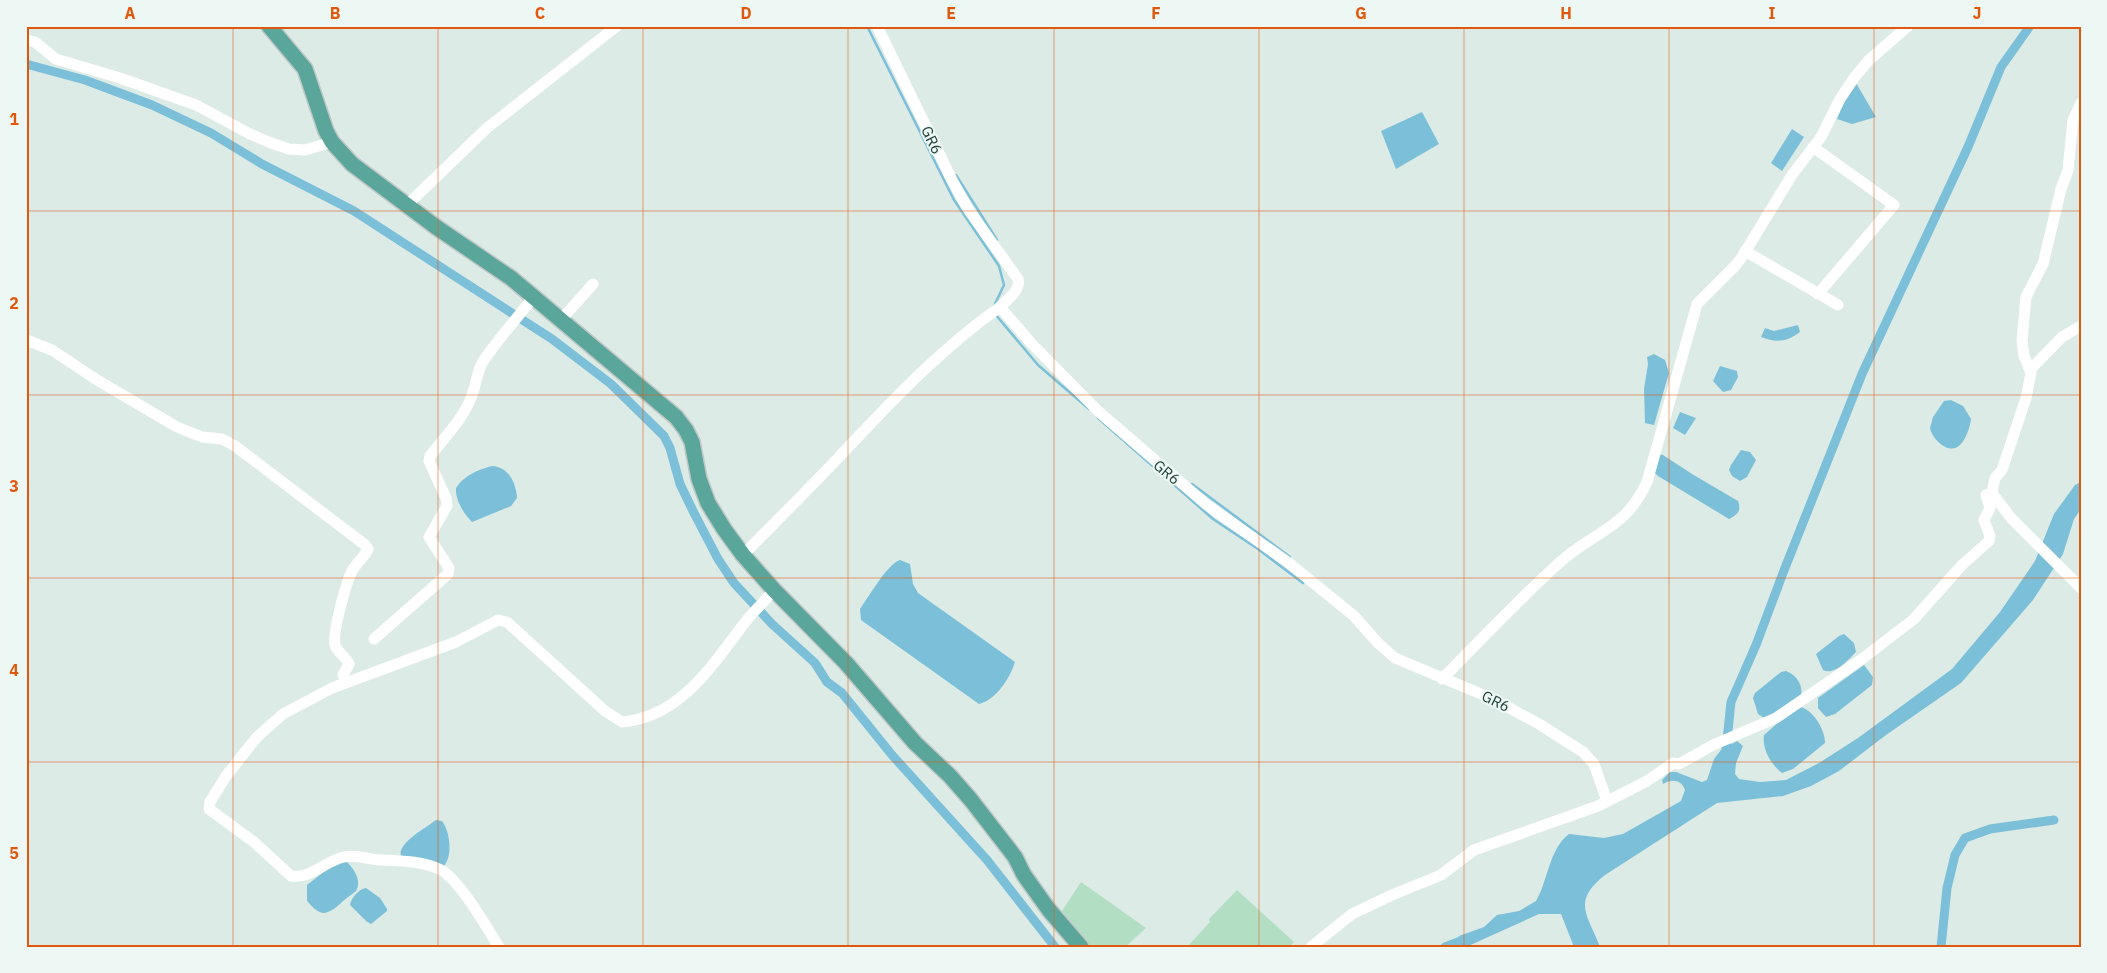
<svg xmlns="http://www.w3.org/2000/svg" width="2107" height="973" font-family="'IBM Plex Sans',sans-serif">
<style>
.green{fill:#b2dfc3}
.water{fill:#7cbfd8}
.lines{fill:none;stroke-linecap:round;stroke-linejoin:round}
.stream{stroke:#7cbfd8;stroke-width:2.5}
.canal{stroke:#7cbfd8;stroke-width:9}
.major-casing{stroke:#c0c8c7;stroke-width:18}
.minor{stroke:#fff;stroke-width:11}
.major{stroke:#5ba69b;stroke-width:15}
.grid{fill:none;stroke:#de580e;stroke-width:1;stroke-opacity:0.55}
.labels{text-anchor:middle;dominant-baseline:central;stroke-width:4;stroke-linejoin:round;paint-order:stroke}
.street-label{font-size:15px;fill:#1d3c37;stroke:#edf7f3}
.neatline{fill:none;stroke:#de580e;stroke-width:2}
.grid-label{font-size:16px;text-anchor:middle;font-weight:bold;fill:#de580e}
</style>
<rect width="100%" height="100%" fill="#dcebe6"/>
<!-- green -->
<g class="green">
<path d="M 1081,882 L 1146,928 L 1125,947 L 1092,947 L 1062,911 Z"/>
<path d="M 1237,890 L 1294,942 L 1289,947 L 1187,947 L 1210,922 L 1209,919 Z"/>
</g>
<!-- water -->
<g class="water">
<path d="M 1856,83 L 1876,117 L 1852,124 L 1837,119 L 1850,86 Z"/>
<path d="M 1422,112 L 1439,144 L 1396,169 L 1381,131 Z"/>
<path d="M 1792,129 L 1804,137 L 1782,171 L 1771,163 Z"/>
<path d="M 1798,325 L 1800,332 C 1787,342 1776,343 1761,337 L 1765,328 L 1774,331 Z"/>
<path d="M 1654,354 L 1665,360 L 1669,373 L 1654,425 L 1645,423 L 1644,389 L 1648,364 L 1647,357 Z"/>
<path d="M 1720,366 L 1737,371 L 1738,377 L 1731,390 L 1723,392 L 1713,381 Z"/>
<path d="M 1951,400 L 1963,406 L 1971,419 C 1970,427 1966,439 1960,445 C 1949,456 1932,439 1930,428 L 1933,417 L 1944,401 Z"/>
<path d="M 1680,412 L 1696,418 L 1685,435 L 1673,428 Z"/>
<path d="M 1741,450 L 1750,452 L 1756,460 L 1747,477 L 1740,481 L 1732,476 L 1729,470 L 1731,465 Z"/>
<path d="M 1659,454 L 1663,455 L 1692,474 L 1738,501 C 1742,511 1737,515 1729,519 L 1658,476 L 1654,472 Z"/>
<path d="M 492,466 C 509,467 516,483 517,498 L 511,506 L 472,522 C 464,514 455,500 456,488 C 464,475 478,470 492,466 Z"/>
<path d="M 2081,482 L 2081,509 L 2074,519 L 2063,554 L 2033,600 L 1961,683 L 1886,735 L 1839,771 L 1811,786 L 1783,796 L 1717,803 L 1605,875 C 1571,902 1588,915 1600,947 L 1574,947 L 1561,914 L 1539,914 L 1466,947 L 1457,946 L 1455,942 L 1459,936 L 1484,927 L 1497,915 L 1519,911 L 1536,901 C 1548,881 1549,849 1569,834 L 1604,838 L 1623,834 L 1681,801 L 1685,790 C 1681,779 1672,779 1663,784 L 1662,780 L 1670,772 L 1676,772 L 1702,782 L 1707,780 L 1714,759 L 1721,750 L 1737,741 L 1743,746 L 1736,763 L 1735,774 L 1739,779 L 1760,782 L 1786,780 L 1819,763 L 1858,738 L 1952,669 L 2000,612 L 2035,561 L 2054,514 L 2075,485 Z"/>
<path d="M 900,560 L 910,564 L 913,584 L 918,593 L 1015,662 C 1010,678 996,700 979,704 L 861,620 L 860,609 C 869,597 887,564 900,560 Z"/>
<path d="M 1844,634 L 1854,643 L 1856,652 C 1848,660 1834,676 1823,670 L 1816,654 L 1839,636 Z"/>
<path d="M 1864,665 L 1873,677 L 1872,685 L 1835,714 L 1826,717 L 1818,708 L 1818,698 Z"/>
<path d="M 1786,671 C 1796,675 1803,684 1801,695 L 1778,714 L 1764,718 L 1758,714 L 1753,698 L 1755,693 L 1781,672 Z"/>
<path d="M 1801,707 C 1814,711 1825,730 1825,743 L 1793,769 L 1782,773 C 1771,764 1762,750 1764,735 L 1781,720 Z"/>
<path d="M 436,820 L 442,821 C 450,831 453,856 444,866 L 401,856 C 397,843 426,828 436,820 Z"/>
<path d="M 344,860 C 352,865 363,881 356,891 C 352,894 347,898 343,901 C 338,906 330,913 323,913 C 316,912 311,905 307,901 L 307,885 L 334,864 Z"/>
<path d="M 366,888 L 380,898 L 387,909 L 387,911 L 371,924 L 366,921 L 350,905 C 351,898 359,889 366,888 Z"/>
</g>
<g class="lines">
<!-- stream -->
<g class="stream">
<path d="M 867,26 L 954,200 L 999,266 L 1004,285 L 994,306"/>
<path d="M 956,175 L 997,240"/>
<path d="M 995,314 L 1038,365 L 1089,409"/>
<path d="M 1098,418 L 1213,519 L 1258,549 L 1303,583"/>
<path d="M 1192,484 L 1290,557"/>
</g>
<!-- canal -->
<g class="canal">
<path d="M 26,64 L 85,80 L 152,105 L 211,133 L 262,164 L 354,211 L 552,339 L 611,384 L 664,436 L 670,448 L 680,484 L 694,513 L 718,559 L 734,583 L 772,624 L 815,663 L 827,682 L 842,693 L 892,755 L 987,860 L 1055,947"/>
<path d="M 1725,759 L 1731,702 L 1756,645 L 1783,573 L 1862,374 L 1968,147 L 2001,67 L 2030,26"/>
<path d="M 1445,947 L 1466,939"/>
<path d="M 1941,947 L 1947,888 L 1955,855 L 1965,838 L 1990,829 L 2054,820"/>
</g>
<defs>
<path id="major" d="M 269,26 L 305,69 L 326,131 L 332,142 L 352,164 L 436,227 L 511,278 L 676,417 L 686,430 L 692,442 L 699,479 L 708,503 L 724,529 L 743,555 L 774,590 L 846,663 L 915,743 L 950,776 L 971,800 L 1015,857 L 1024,875 L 1049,910 L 1081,947"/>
</defs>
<!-- major casing -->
<use href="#major" class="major-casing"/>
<!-- minor -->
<g class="minor">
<path d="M 877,26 L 952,180 L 968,209 L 1018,279 C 1021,290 1008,299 1000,307 L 1032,344 L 1099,412 L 1207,505 L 1289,563 L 1354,616 L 1378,643 L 1395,658 L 1493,699 L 1539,724 L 1583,752 L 1594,764 L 1607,801"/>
<path d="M 26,40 L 35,42 L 56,59 L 120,78 L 196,105 L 250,134 L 271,143 L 289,149 L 305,150 L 332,142"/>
<path d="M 1813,147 L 1894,205 L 1818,294"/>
<path d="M 406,206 L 487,128 L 617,26"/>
<path d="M 1745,251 L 1838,305"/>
<path d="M 561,320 L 593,284"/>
<path d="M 26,340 L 52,350 L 97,380 L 177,427 L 202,437 L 222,439 L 235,446 L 364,544 L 368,549 C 365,557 356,563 352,571 C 346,583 332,633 335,645 C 337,652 346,657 349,664 L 343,675 L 346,682"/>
<path d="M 2030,370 L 2062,337 L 2081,326"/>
<path d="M 1992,493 L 2011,518 L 2081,588"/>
<path d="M 743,555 C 775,522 808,490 839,457 C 890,403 939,350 1000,307"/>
<path d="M 374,639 L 448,574 L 449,568 L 429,537 L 447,506 L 446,498 L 429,461 L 430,456 C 445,437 466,416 473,392 C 477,381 477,370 484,360 C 499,337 518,318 534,296"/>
<path d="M 1442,679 C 1481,640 1518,600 1559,563 C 1594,531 1625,530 1647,482 L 1697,304 L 1736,265 L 1742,257 L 1792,175 L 1821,137 L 1840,99 L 1854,78 L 1868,61 L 1908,26"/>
<path d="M 499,947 C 487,928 458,877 439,869 C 421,861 401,861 382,860 C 369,860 357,854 344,857 C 325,861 311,879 291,876 L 254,842 L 209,809 L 210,802 L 226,776 L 257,737 L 283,714 L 332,688 L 456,642 L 498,620 L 507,622 L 605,711 L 622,722 C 681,717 713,664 746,621 C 755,610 765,601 774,590"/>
<path d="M 1311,947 L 1352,914 L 1392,895 L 1441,875 L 1474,850 L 1598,806 L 1647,781 L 1673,763 L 1679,764 L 1713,745 L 1776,718 L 1862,659 L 1914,619 L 1962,565 L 1989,541 L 1990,536 L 1984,520 L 1990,508 L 1986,495 L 1992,493 L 1995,478 L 2002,470 L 2026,398 L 2031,373 L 2024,356 L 2022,341 L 2026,297 L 2043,264 L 2061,189 L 2068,170 L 2073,120 L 2081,103"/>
</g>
<!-- major -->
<use href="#major" class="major"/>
</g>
<!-- grid -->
<path class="grid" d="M 233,26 L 233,947M 438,26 L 438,947M 643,26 L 643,947M 848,26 L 848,947M 1054,26 L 1054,947M 1259,26 L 1259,947M 1464,26 L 1464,947M 1669,26 L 1669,947M 1874,26 L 1874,947M 26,211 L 2081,211M 26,395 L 2081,395M 26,578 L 2081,578M 26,762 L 2081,762"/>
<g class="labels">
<!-- street labels -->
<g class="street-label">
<text transform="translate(932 140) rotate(64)">GR6</text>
<text transform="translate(1167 472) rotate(40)">GR6</text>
<text transform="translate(1496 701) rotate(26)">GR6</text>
</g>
</g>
<!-- border -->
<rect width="2107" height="973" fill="none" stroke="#edf7f3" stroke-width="55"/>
<rect x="28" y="28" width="2052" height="918" class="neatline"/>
<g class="grid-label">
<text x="130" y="19">A</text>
<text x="335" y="19">B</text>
<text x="540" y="19">C</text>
<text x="746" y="19">D</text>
<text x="951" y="19">E</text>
<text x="1156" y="19">F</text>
<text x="1361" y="19">G</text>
<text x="1566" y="19">H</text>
<text x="1772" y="19">I</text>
<text x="1977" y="19">J</text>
<text x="14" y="125">1</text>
<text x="14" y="309">2</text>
<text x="14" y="492">3</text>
<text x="14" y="676">4</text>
<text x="14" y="859">5</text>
</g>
</svg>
